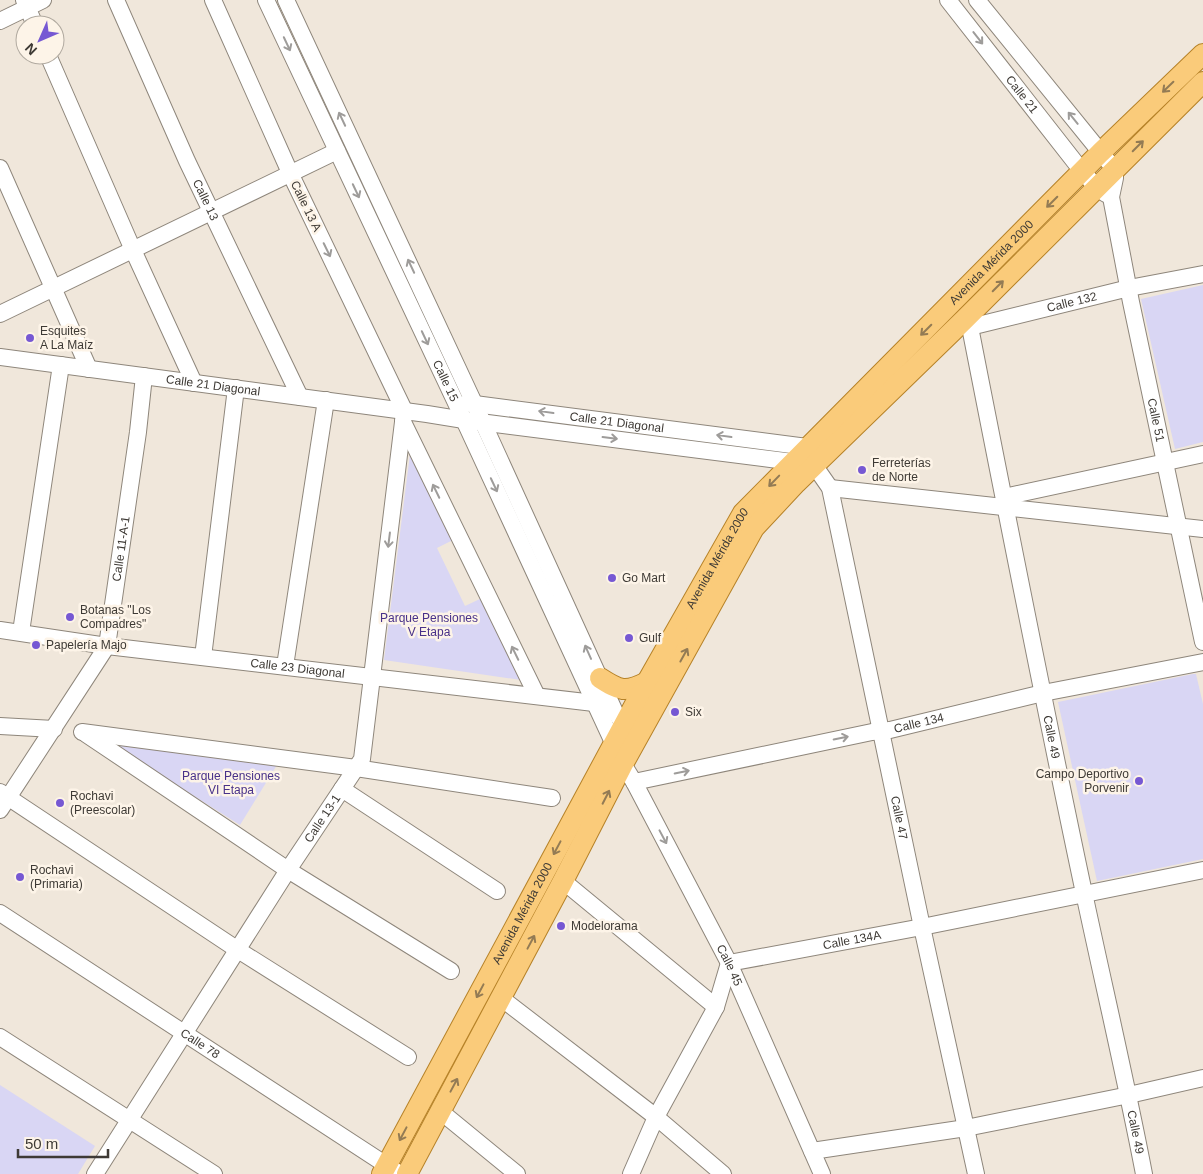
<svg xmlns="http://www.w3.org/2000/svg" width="1203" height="1174" font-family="Helvetica,sans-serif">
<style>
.green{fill:#d9d6f4}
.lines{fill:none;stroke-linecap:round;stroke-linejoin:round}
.minor-casing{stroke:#8e867b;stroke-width:18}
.major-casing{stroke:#b68228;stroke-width:22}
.minor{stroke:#fff;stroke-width:16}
.major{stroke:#facb7a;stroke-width:20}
.oneway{stroke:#9e9c9a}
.oneway2{stroke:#937b54}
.poi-dot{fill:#7658d3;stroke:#fdf4e8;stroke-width:2}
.labels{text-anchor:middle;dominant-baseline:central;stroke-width:5;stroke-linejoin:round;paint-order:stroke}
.street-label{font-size:12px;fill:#3e3a35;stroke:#fdf4e8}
.poi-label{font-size:12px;fill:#3e3a35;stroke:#fdf4e8;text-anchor:start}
.park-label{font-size:12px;fill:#483189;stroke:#fdf4e8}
</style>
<rect width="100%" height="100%" fill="#f0e7db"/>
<!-- green -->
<g class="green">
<path d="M 1203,285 L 1203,442 L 1175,449 L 1141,299 Z"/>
<path d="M 411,446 L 455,539 L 437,548 L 465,606 L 482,598 L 521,680 L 384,660 Z"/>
<path d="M 1193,674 L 1196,674 L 1203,704 L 1203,859 L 1097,881 L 1058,702 Z"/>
<path d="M 97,735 L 280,760 L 240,825 Z"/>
<path d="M 0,1085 L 95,1146 L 78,1174 L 0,1174 Z"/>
</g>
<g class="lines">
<defs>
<g id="minor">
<path d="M 24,0 L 35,25"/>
<path id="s1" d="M 116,0 L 187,161 L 300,397"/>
<path id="s2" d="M 266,0 L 464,420 L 623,764 L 634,782 L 729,963 L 822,1174"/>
<path d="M 286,0 L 474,403 L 615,712 L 630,733"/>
<path id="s3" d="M 948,0 L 1078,166 L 1097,188 L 1106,194"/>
<path id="s4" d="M 977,0 L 1115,170 L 1115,178 L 1111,197 L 1131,302 L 1203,642"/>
<path d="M 0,21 L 43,0"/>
<path d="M 48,55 L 133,250 L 194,383"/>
<path d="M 0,168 L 89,369"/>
<path d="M 0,314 L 337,151"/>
<path id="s5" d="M 964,320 L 970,327 L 1129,288 L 1203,274"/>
<path id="s6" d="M 970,327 C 1007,516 1044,705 1084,893 C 1104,987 1126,1080 1144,1174"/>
<path id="s7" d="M 0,357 L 427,414 L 464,420 L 793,462"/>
<path id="s8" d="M 467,403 L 807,447"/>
<path d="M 403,422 L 537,696"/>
<path id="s9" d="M 814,465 L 830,488 L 922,927 L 976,1174"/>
<path d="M 830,488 L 1203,529"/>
<path d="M 1004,497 L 1203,454"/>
<path id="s10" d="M 0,630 L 107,646 L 594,703"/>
<path d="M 21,632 L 61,365"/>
<path d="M 203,657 L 236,388"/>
<path d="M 285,666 L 326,400"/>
<path d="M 0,726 L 54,729"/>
<path d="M 82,732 L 356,768 L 552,798"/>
<path d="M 86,734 L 288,870 L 451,971"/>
<path id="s11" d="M 634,782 L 872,732 L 890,730 L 1043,693 L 1203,662"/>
<path d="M 342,789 L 497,891"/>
<path d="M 0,792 L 238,950 L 408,1057"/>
<path id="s12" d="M 0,810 L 107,646 L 138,432 L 144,376"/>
<path d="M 563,881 L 716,1007"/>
<path id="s13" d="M 0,913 L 400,1174"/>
<path id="s14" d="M 729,963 L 922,927 L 1203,870"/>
<path d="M 501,998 L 656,1117 L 723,1174"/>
<path d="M 0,1037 L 214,1174"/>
<path d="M 440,1111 L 517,1174"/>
<path d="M 812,1151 L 966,1128 L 1129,1095 L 1203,1078"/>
<path id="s15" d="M 95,1174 L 288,870 L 362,759 L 403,422 L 404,410 L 291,175 L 213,0"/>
<path d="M 631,1174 L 656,1117 L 716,1007 L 729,963"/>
</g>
<g id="major">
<path d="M 600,678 C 620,691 625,693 647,682"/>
<path id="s16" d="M 382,1174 L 647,682 L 743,513 L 1100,153 L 1203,54"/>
<path d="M 407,1174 L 563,881 L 623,764 L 754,528 L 796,483 L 964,320 L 1203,82"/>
</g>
</defs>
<!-- minor casing -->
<use href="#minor" class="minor-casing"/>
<!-- major casing -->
<use href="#major" class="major-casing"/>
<!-- minor -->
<use href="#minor" class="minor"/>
<!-- major -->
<use href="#major" class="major"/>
</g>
<!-- one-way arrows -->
<defs><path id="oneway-shaft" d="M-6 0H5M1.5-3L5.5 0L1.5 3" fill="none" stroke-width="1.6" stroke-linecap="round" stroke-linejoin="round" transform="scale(1.25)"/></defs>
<g class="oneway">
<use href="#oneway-shaft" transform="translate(978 38) rotate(52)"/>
<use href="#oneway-shaft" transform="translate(287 44) rotate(65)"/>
<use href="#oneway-shaft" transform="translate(1073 118) rotate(-129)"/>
<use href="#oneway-shaft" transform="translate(342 119) rotate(-115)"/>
<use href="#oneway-shaft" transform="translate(356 191) rotate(65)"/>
<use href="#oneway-shaft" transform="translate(327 250) rotate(64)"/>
<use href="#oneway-shaft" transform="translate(411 266) rotate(-115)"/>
<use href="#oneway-shaft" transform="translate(425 338) rotate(65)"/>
<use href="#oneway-shaft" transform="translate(546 412) rotate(-172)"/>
<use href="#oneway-shaft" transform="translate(724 436) rotate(-172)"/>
<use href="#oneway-shaft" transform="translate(610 438) rotate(7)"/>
<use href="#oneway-shaft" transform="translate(494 485) rotate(65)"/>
<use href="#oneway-shaft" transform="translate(436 491) rotate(-116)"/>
<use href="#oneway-shaft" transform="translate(389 540) rotate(97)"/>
<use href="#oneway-shaft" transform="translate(588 652) rotate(-114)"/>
<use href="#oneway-shaft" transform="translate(515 653) rotate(-116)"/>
<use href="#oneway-shaft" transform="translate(841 738) rotate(-12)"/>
<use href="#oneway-shaft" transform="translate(682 772) rotate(-12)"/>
<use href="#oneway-shaft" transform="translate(663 837) rotate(62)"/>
</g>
<g class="oneway2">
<use href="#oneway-shaft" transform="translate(1168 87) rotate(136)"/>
<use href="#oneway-shaft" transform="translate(1138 146) rotate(-45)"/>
<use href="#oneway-shaft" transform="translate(1052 202) rotate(135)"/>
<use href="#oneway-shaft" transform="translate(998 286) rotate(-45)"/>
<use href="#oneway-shaft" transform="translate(926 330) rotate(135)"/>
<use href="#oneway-shaft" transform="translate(774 481) rotate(134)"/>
<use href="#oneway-shaft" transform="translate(684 655) rotate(-61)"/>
<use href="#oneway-shaft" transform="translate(606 797) rotate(-63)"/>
<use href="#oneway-shaft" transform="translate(557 848) rotate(118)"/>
<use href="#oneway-shaft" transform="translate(531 942) rotate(-62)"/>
<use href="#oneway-shaft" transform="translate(480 991) rotate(118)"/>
<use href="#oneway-shaft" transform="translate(454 1085) rotate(-62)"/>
<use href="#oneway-shaft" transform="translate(403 1134) rotate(118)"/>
</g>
<!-- markers -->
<g class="poi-dot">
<circle cx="30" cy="338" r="5"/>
<circle cx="862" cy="470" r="5"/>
<circle cx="612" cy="578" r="5"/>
<circle cx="70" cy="617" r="5"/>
<circle cx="629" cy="638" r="5"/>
<circle cx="36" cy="645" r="5"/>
<circle cx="675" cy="712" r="5"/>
<circle cx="1139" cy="781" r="5"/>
<circle cx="60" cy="803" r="5"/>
<circle cx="20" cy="877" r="5"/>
<circle cx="561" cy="926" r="5"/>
</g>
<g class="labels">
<!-- street labels -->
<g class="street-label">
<text stroke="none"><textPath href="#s3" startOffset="120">Calle 21</textPath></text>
<text stroke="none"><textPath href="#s1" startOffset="219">Calle 13</textPath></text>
<text transform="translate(306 206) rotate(64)">Calle 13 A</text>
<text stroke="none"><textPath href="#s16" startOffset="1106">Avenida Mérida 2000</textPath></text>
<text stroke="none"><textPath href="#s5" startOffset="114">Calle 132</textPath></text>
<text stroke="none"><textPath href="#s2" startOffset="421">Calle 15</textPath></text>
<text stroke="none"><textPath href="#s7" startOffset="215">Calle 21 Diagonal</textPath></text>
<text stroke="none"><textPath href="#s4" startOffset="474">Calle 51</textPath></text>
<text stroke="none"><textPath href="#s8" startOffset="151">Calle 21 Diagonal</textPath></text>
<text stroke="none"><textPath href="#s12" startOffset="294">Calle 11-A-1</textPath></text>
<text stroke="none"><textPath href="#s16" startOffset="701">Avenida Mérida 2000</textPath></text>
<text stroke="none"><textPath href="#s10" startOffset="300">Calle 23 Diagonal</textPath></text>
<text stroke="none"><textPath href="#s11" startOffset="291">Calle 134</textPath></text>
<text stroke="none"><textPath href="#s6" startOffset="418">Calle 49</textPath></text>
<text stroke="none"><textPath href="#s9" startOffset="365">Calle 47</textPath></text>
<text stroke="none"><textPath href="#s15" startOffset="422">Calle 13-1</textPath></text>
<text stroke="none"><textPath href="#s16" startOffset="296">Avenida Mérida 2000</textPath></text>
<text stroke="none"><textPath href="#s14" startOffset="125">Calle 134A</textPath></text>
<text stroke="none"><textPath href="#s2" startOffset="1071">Calle 45</textPath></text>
<text stroke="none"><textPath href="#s13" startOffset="239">Calle 78</textPath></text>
<text stroke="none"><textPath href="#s6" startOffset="822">Calle 49</textPath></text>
</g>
<!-- poi labels -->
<g class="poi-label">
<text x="40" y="331">Esquites<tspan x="40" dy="14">A La Maíz</tspan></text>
<text x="872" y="463">Ferreterías<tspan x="872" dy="14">de Norte</tspan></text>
<text x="622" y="578">Go Mart</text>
<text x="80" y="610">Botanas "Los<tspan x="80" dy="14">Compadres"</tspan></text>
<text x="639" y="638">Gulf</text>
<text x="46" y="645">Papelería Majo</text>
<text x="685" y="712">Six</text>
<text x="1129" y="774" text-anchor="end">Campo Deportivo<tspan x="1129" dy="14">Porvenir</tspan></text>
<text x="70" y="796">Rochavi<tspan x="70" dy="14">(Preescolar)</tspan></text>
<text x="30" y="870">Rochavi<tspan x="30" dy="14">(Primaria)</tspan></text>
<text x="571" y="926">Modelorama</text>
</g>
<!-- park labels -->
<g class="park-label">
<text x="429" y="618">Parque Pensiones<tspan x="429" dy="14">V Etapa</tspan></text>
<text x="231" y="776">Parque Pensiones<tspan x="231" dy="14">VI Etapa</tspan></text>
</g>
</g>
<!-- north arrow -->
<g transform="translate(40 40) rotate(225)"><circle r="24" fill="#fdf4e8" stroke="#b1aaa0"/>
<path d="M0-4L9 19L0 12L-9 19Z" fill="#7658d3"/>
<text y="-8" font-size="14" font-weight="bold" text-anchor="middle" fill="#3e3a35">N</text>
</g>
<!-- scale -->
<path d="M18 1149v8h90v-8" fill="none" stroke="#3e3a35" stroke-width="2.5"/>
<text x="25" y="1149" font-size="15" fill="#3e3a35" stroke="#fdf4e8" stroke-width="4" paint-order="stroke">50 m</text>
</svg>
